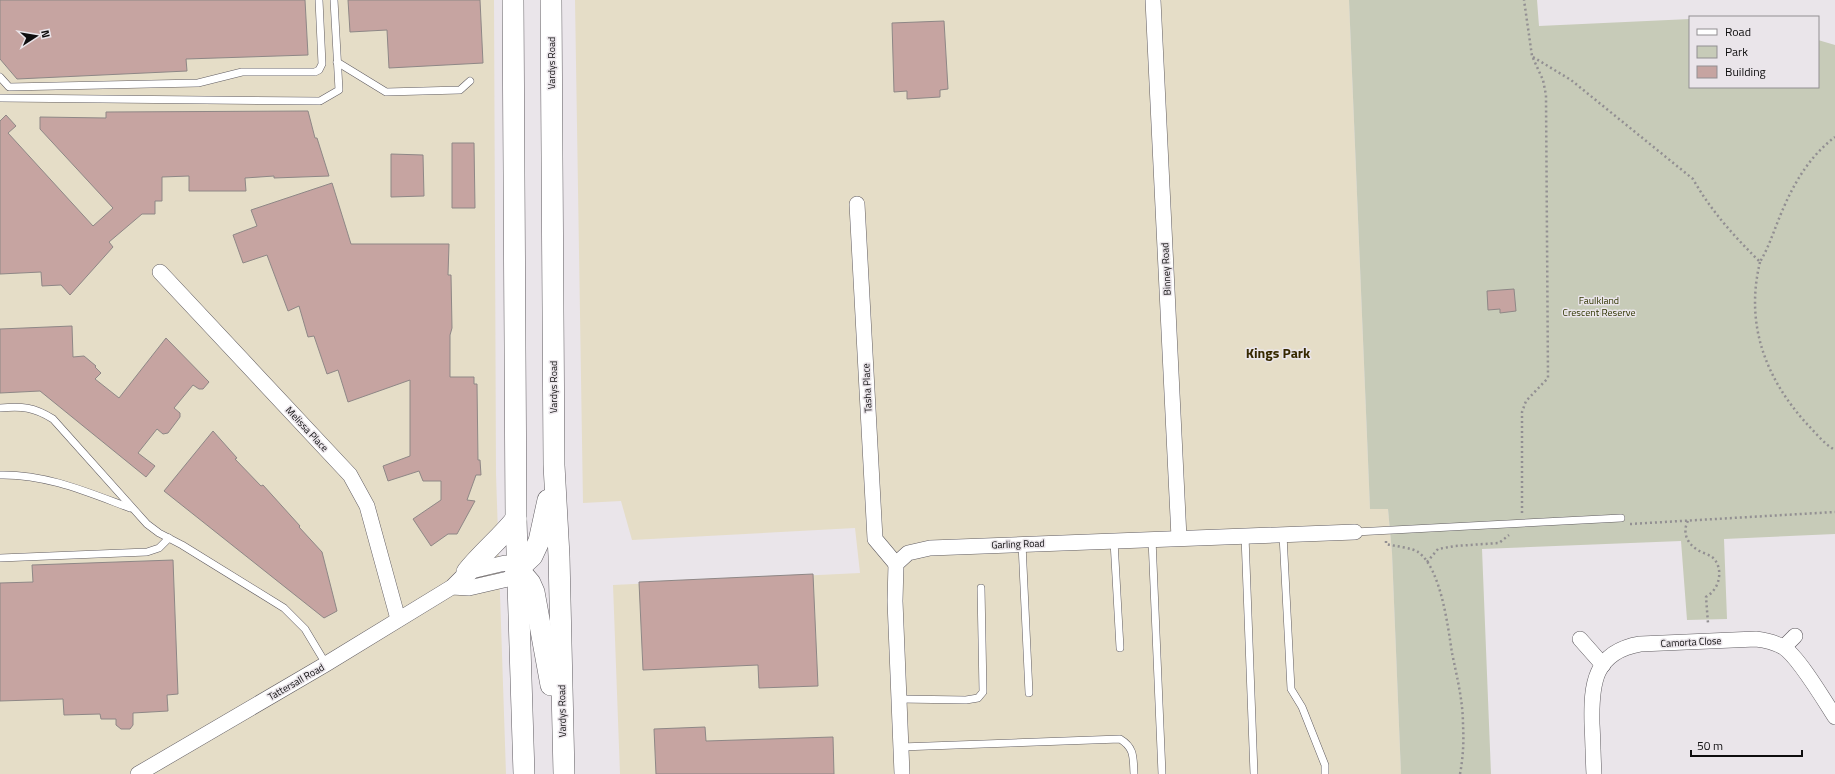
<svg xmlns="http://www.w3.org/2000/svg" width="1835" height="774" font-family="'Titillium Web',sans-serif">
<style>
.industrial{fill:#e5ddc7}
.green{fill:#c7cbb8}
.building{fill:#c6a4a1;stroke:#8e8786}
.lines{fill:none;stroke-linecap:round;stroke-linejoin:round}
.service-casing{stroke:#605c61;stroke-width:8}
.minor-casing{stroke:#605c61;stroke-width:16}
.secondary-casing{stroke:#605c61;stroke-width:22}
.path{stroke:#928f92;stroke-width:2.5;stroke-dasharray:2 3;stroke-linecap:butt}
.service{stroke:#fff;stroke-width:7}
.minor{stroke:#fff;stroke-width:15}
.secondary{stroke:#fff;stroke-width:21}
.labels{text-anchor:middle;dominant-baseline:central;stroke-width:3;stroke-linejoin:round;paint-order:stroke}
.street-label{font-size:10px;fill:#0e0d0e;stroke:#eae5ea}
.park-label{font-size:10px;fill:#2f3400;stroke:#eae5ea}
.district-label{font-size:14px;font-weight:bold;fill:#362800;stroke:#eae5ea}
</style>
<rect width="100%" height="100%" fill="#eae5ea"/>
<!-- industrial -->
<g class="industrial">
<path d="M 0,0 L 494,0 L 496,474 L 506,774 L 0,774 Z"/>
<path d="M 575,0 L 1349,0 L 1370,509 L 1388,509 L 1392,553 L 1401,774 L 620,774 L 613,585 L 860,573 L 855,528 L 632,540 L 621,501 L 583,503 Z"/>
</g>
<!-- green -->
<path class="green" d="M 1349,0 L 1537,0 L 1539,26 L 1690,19 L 1690,87 L 1818,87 L 1818,40 L 1835,45 L 1835,534 L 1724,539 L 1727,619 L 1687,620 L 1681,541 L 1482,549 L 1491,774 L 1401,774 L 1392,553 L 1388,509 L 1370,509 Z"/>
<!-- building -->
<g class="building">
<path d="M 0,0 L 305,0 L 308,55 L 186,59 L 187,71 L 17,79 L 0,59 Z"/>
<path d="M 348,0 L 480,0 L 483,63 L 389,68 L 387,30 L 350,32 Z"/>
<path d="M 944,21 L 948,89 L 940,90 L 940,97 L 907,99 L 907,91 L 894,92 L 892,23 Z"/>
<path d="M 308,111 L 315,138 L 317,138 L 329,176 L 274,178 L 274,176 L 245,178 L 246,191 L 189,191 L 189,176 L 162,177 L 162,201 L 155,201 L 155,214 L 142,214 L 109,242 L 113,247 L 70,295 L 61,285 L 42,286 L 41,272 L 0,274 L 0,121 L 6,115 L 16,126 L 8,133 L 93,226 L 113,208 L 40,129 L 40,117 L 106,118 L 106,112 Z"/>
<path d="M 452,143 L 474,143 L 475,208 L 452,208 Z"/>
<path d="M 391,154 L 423,155 L 424,196 L 391,197 Z"/>
<path d="M 332,183 L 351,244 L 449,244 L 448,275 L 451,275 L 452,328 L 450,335 L 450,377 L 474,377 L 474,384 L 477,384 L 478,460 L 480,460 L 481,475 L 476,475 L 467,500 L 475,501 L 457,534 L 448,534 L 431,546 L 413,519 L 441,500 L 441,481 L 423,481 L 419,471 L 388,481 L 383,466 L 410,456 L 410,380 L 348,402 L 338,370 L 327,374 L 314,336 L 308,337 L 299,306 L 288,311 L 267,255 L 243,263 L 233,235 L 257,226 L 251,210 Z"/>
<path d="M 1514,289 L 1516,311 L 1500,313 L 1500,309 L 1488,310 L 1487,291 Z"/>
<path d="M 72,326 L 73,357 L 84,356 L 96,366 L 95,367 L 101,373 L 95,379 L 119,398 L 166,338 L 209,382 L 203,389 L 199,389 L 193,385 L 174,408 L 180,413 L 180,417 L 168,433 L 163,434 L 157,429 L 138,453 L 155,466 L 146,477 L 40,391 L 0,393 L 0,329 Z"/>
<path d="M 213,431 L 237,458 L 235,459 L 261,486 L 263,485 L 300,526 L 299,527 L 322,552 L 337,611 L 324,618 L 164,491 Z"/>
<path d="M 173,560 L 178,694 L 167,695 L 168,711 L 133,713 L 133,725 L 130,729 L 121,729 L 116,725 L 116,719 L 101,719 L 100,714 L 64,715 L 63,699 L 0,701 L 0,583 L 33,582 L 32,565 Z"/>
<path d="M 813,574 L 818,686 L 759,688 L 758,665 L 643,670 L 639,582 Z"/>
<path d="M 705,727 L 706,741 L 833,737 L 834,774 L 656,774 L 654,729 Z"/>
</g>
<g class="lines">
<defs>
<g id="service">
<path d="M 337,62 L 386,92 L 460,90 L 470,81"/>
<path d="M 0,77 L 9,87 L 198,83 L 242,72 L 315,72 L 319,70 L 322,64 L 319,0"/>
<path d="M 0,98 L 320,101 L 339,90 L 334,0"/>
<path d="M 0,408 C 22,406 34,407 53,419 L 147,524 L 159,533 L 182,545 L 284,608 L 305,629 L 326,664"/>
<path d="M 0,475 C 46,474 87,492 130,508"/>
<path d="M 1355,532 L 1621,518"/>
<path d="M 1283,535 L 1291,689 L 1302,707 L 1325,765 L 1325,774"/>
<path d="M 1245,536 L 1254,774"/>
<path d="M 1152,539 L 1162,774"/>
<path d="M 1114,541 L 1120,648"/>
<path d="M 1022,544 L 1029,693"/>
<path d="M 0,558 L 147,552 L 159,548 L 169,538"/>
<path d="M 899,699 L 966,700 L 978,698 L 983,692 L 981,588"/>
<path d="M 901,747 L 1120,739 C 1135,748 1133,758 1134,774"/>
</g>
<g id="minor">
<path d="M 1153,0 L 1179,538"/>
<path d="M 857,204 L 875,539 L 896,564"/>
<path d="M 160,272 L 350,475 L 367,506 L 398,619"/>
<path d="M 1580,639 L 1603,665"/>
<path d="M 1784,647 L 1795,636"/>
<path d="M 138,774 L 326,664 L 452,587 L 467,572 L 505,563 L 518,569 L 508,579 L 469,588 L 452,587"/>
<path d="M 902,774 L 895,601 L 896,564 L 908,553 L 930,548 L 1355,532"/>
<path d="M 1594,774 C 1593,757 1593,741 1592,724 C 1591,684 1594,652 1640,644 L 1756,639 C 1765,640 1774,642 1783,647 C 1798,656 1824,700 1835,717"/>
</g>
<g id="secondary">
<path d="M 513,0 L 516,519 L 524,774"/>
<path d="M 551,0 L 554,465 L 559,556 L 564,774"/>
<path d="M 518,569 L 530,583 L 534,592 L 551,685"/>
<path d="M 518,569 L 532,556 L 539,541 L 548,500"/>
<path d="M 467,572 C 482,553 501,538 516,519"/>
</g>
</defs>
<!-- service casing -->
<use href="#service" class="service-casing"/>
<!-- minor casing -->
<use href="#minor" class="minor-casing"/>
<!-- secondary casing -->
<use href="#secondary" class="secondary-casing"/>
<!-- path -->
<g class="path">
<path d="M 1533,57 L 1571,80 L 1693,179 C 1711,211 1734,236 1760,262 C 1770,245 1775,227 1783,209 C 1795,181 1811,155 1835,137"/>
<path d="M 1760,262 C 1745,324 1765,377 1806,423 C 1815,432 1824,444 1835,450"/>
<path d="M 1522,513 L 1522,412 L 1526,401 L 1548,378 L 1546,95 L 1543,80 L 1532,56 L 1524,0"/>
<path d="M 1688,521 C 1682,532 1687,544 1698,550 C 1702,553 1708,554 1712,557 C 1722,565 1721,582 1713,591 C 1711,594 1708,595 1706,597 L 1708,623"/>
<path d="M 1630,524 L 1835,512"/>
<path d="M 1386,541 L 1386,544 C 1394,546 1413,548 1418,552 C 1441,568 1448,627 1452,653 C 1457,677 1463,701 1463,725 C 1464,742 1463,758 1460,774"/>
<path d="M 1427,562 L 1438,549 L 1455,546 L 1499,543 L 1509,535"/>
</g>
<!-- service -->
<use href="#service" class="service"/>
<!-- minor -->
<use href="#minor" class="minor"/>
<!-- secondary -->
<use href="#secondary" class="secondary"/>
</g>
<g class="labels">
<!-- street labels -->
<g class="street-label">
<text transform="translate(551 63) rotate(-90)">Vardys Road</text>
<text transform="translate(1166 269) rotate(-93)">Binney Road</text>
<text transform="translate(553 387) rotate(-90)">Vardys Road</text>
<text transform="translate(867 388) rotate(-93)">Tasha Place</text>
<text transform="translate(307 429) rotate(47)">Melissa Place</text>
<text transform="translate(1018 544) rotate(-2)">Garling Road</text>
<text transform="translate(1691 642) rotate(-3)">Camorta Close</text>
<text transform="translate(296 682) rotate(-30)">Tattersall Road</text>
<text transform="translate(562 711) rotate(-91)">Vardys Road</text>
</g>
<!-- park labels -->
<g class="park-label">
<text x="1599" y="300">Faulkland<tspan x="1599" dy="12">Crescent Reserve</tspan></text>
</g>
<!-- district labels -->
<g class="district-label">
<text x="1278" y="352">Kings Park</text>
</g>
</g>
<!-- legend -->
<rect x="1689" y="16" width="130" height="72" fill="#eae5ea" stroke="#928f92"/>
<rect x="1697" y="29" width="20" height="6" fill="#ffffff" stroke="#928f92"/>
<text x="1725" y="36" font-size="12" fill="#0e0d0e">Road</text>
<rect x="1697" y="46" width="20" height="12" fill="#c7cbb8" stroke="#928f92"/>
<text x="1725" y="56" font-size="12" fill="#0e0d0e">Park</text>
<rect x="1697" y="66" width="20" height="12" fill="#c6a4a1" stroke="#928f92"/>
<text x="1725" y="76" font-size="12" fill="#0e0d0e">Building</text>
<!-- north arrow -->
<g transform="translate(36 36) rotate(78)" stroke="#eae5ea" stroke-width="3" paint-order="stroke">
<path d="M0-3L7 15L0 10L-7 15Z" fill="#0e0d0e"/>
<text y="-6" font-size="11" font-weight="bold" text-anchor="middle" fill="#0e0d0e">N</text>
</g>
<!-- scale -->
<path d="M1691 750v6h111v-6" fill="none" stroke="#0e0d0e" stroke-width="2"/>
<text x="1697" y="750" font-size="12" fill="#0e0d0e" stroke="#eae5ea" stroke-width="3" paint-order="stroke">50 m</text>
</svg>
